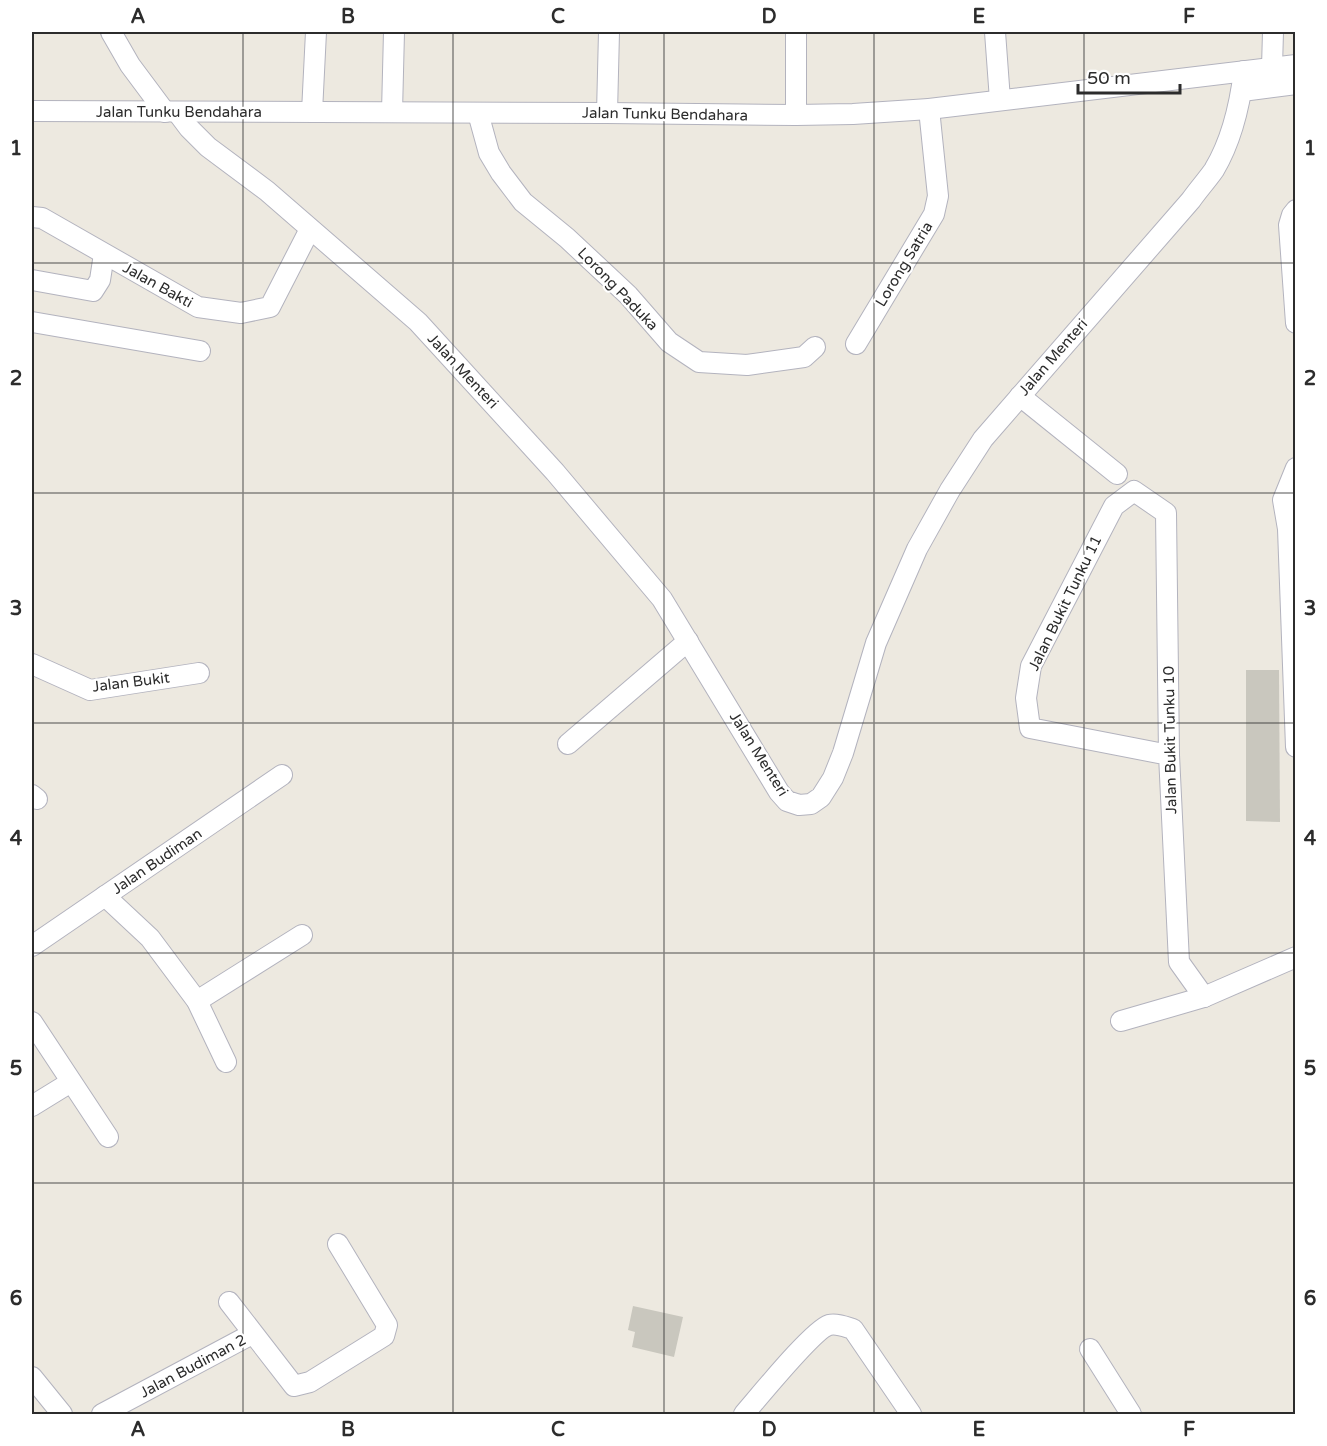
<svg xmlns="http://www.w3.org/2000/svg" width="1327" height="1446" font-family="'Varela Round',sans-serif">
<style>
.building{fill:#c9c7be}
.lines{fill:none;stroke-linecap:round;stroke-linejoin:round}
.minor-casing{stroke:#b3b3be;stroke-width:22}
.minor{stroke:#fff;stroke-width:20}
.grid{fill:none;stroke:#2c2c2c;stroke-width:1.5;stroke-opacity:0.55}
.labels{text-anchor:middle;dominant-baseline:central;stroke-width:4.5;stroke-linejoin:round;paint-order:stroke}
.street-label{font-size:15px;fill:#2c2c2c;stroke:#fff}
.neatline{fill:none;stroke:#2c2c2c;stroke-width:2}
.grid-label{font-size:20px;text-anchor:middle;font-weight:bold;fill:#2c2c2c}
</style>
<rect width="100%" height="100%" fill="#ede9e0"/>
<!-- building -->
<g class="building">
<path d="M 1246,670 L 1279,670 L 1280,822 L 1246,821 Z"/>
<path d="M 633,1306 L 683,1317 L 674,1357 L 632,1347 L 635,1332 L 628,1330 Z"/>
</g>
<g class="lines">
<defs>
<g id="minor">
<path d="M 111,32 L 130,65 L 165,112"/>
<path d="M 995,32 L 1000,100"/>
<path d="M 1272,67 L 1273,32"/>
<path d="M 1242,91 L 1296,84"/>
<path d="M 32,111 L 607,113 L 796,115 L 853,114 L 929,109 L 1296,65"/>
<path d="M 177,112 L 189,128 L 208,147 L 267,191 L 418,322 L 555,472 L 662,599 L 779,792 L 787,801 L 799,805 L 811,804 L 821,797 L 833,778 L 843,753 L 876,643 L 917,549 L 950,490 L 983,439 L 1191,200 C 1198,190 1207,180 1214,170 C 1232,140 1240,104 1244,71"/>
<path d="M 312,112 L 316,32"/>
<path d="M 392,112 L 394,32"/>
<path d="M 478,113 L 489,153 L 501,173 L 523,202 L 567,238 L 628,295 L 669,342 L 699,362 L 747,365 L 804,357 L 815,347"/>
<path d="M 607,113 L 609,32"/>
<path d="M 796,115 L 796,32"/>
<path d="M 1296,210 L 1292,215 L 1289,225 L 1296,323"/>
<path d="M 32,217 L 42,218 L 198,307 L 241,313 L 270,307 L 310,229"/>
<path d="M 32,280 L 93,291 L 100,280 L 104,254"/>
<path d="M 32,322 L 200,351"/>
<path d="M 856,344 L 934,214 L 938,196 L 929,109"/>
<path d="M 1020,396 L 1117,474"/>
<path d="M 1296,468 L 1283,500 L 1288,529 L 1296,747"/>
<path d="M 32,664 L 90,690 L 199,673"/>
<path d="M 568,744 L 688,641"/>
<path d="M 1169,755 L 1030,728 L 1026,698 L 1031,666 L 1114,506 L 1134,491 L 1166,513 L 1169,755 L 1179,962 L 1204,997"/>
<path d="M 32,795 L 37,799"/>
<path d="M 105,896 L 150,938 L 197,1001 L 226,1062"/>
<path d="M 32,946 L 282,775"/>
<path d="M 197,1001 L 302,935"/>
<path d="M 1121,1021 L 1204,997 L 1296,957"/>
<path d="M 32,1022 L 108,1137"/>
<path d="M 32,1106 L 71,1082"/>
<path d="M 229,1302 L 294,1386 L 310,1382 L 384,1336 L 387,1325 L 338,1244"/>
<path d="M 1090,1349 L 1131,1414"/>
<path d="M 32,1377 L 62,1414"/>
<path d="M 102,1414 L 252,1334"/>
<path d="M 744,1414 C 758,1398 813,1330 829,1325 C 837,1323 846,1327 853,1329 L 911,1414"/>
</g>
</defs>
<!-- minor casing -->
<use href="#minor" class="minor-casing"/>
<!-- minor -->
<use href="#minor" class="minor"/>
</g>
<!-- grid -->
<path class="grid" d="M 243,32 L 243,1414M 453,32 L 453,1414M 664,32 L 664,1414M 874,32 L 874,1414M 1084,32 L 1084,1414M 32,263 L 1296,263M 32,493 L 1296,493M 32,723 L 1296,723M 32,953 L 1296,953M 32,1183 L 1296,1183"/>
<g class="labels">
<!-- street labels -->
<g class="street-label">
<text x="179" y="112">Jalan Tunku Bendahara</text>
<text transform="translate(665 114) rotate(1)">Jalan Tunku Bendahara</text>
<text transform="translate(904 264) rotate(-59)">Lorong Satria</text>
<text transform="translate(158 285) rotate(29)">Jalan Bakti</text>
<text transform="translate(618 289) rotate(46)">Lorong Paduka</text>
<text transform="translate(1053 357) rotate(-49)">Jalan Menteri</text>
<text transform="translate(463 371) rotate(47)">Jalan Menteri</text>
<text transform="translate(1065 603) rotate(-64)">Jalan Bukit Tunku 11</text>
<text transform="translate(131 682) rotate(-7)">Jalan Bukit</text>
<text transform="translate(1170 740) rotate(-91)">Jalan Bukit Tunku 10</text>
<text transform="translate(759 754) rotate(58)">Jalan Menteri</text>
<text transform="translate(157 861) rotate(-34)">Jalan Budiman</text>
<text transform="translate(193 1366) rotate(-28)">Jalan Budiman 2</text>
</g>
</g>
<!-- border -->
<rect width="1327" height="1446" fill="none" stroke="#ffffff" stroke-width="66"/>
<!-- scale -->
<path d="M1078 84v9h102v-9" fill="none" stroke="#2c2c2c" stroke-width="3"/>
<text x="1087" y="84" font-size="18" fill="#2c2c2c" stroke="#ffffff" stroke-width="4.5" paint-order="stroke">50 m</text>
<rect x="33" y="33" width="1261" height="1380" class="neatline"/>
<g class="grid-label">
<text x="138" y="23">A</text>
<text x="348" y="23">B</text>
<text x="558" y="23">C</text>
<text x="769" y="23">D</text>
<text x="979" y="23">E</text>
<text x="1189" y="23">F</text>
<text x="16" y="155">1</text>
<text x="1310" y="155">1</text>
<text x="16" y="385">2</text>
<text x="1310" y="385">2</text>
<text x="16" y="615">3</text>
<text x="1310" y="615">3</text>
<text x="16" y="845">4</text>
<text x="1310" y="845">4</text>
<text x="16" y="1075">5</text>
<text x="1310" y="1075">5</text>
<text x="16" y="1305">6</text>
<text x="1310" y="1305">6</text>
<text x="138" y="1436">A</text>
<text x="348" y="1436">B</text>
<text x="558" y="1436">C</text>
<text x="769" y="1436">D</text>
<text x="979" y="1436">E</text>
<text x="1189" y="1436">F</text>
</g>
</svg>
